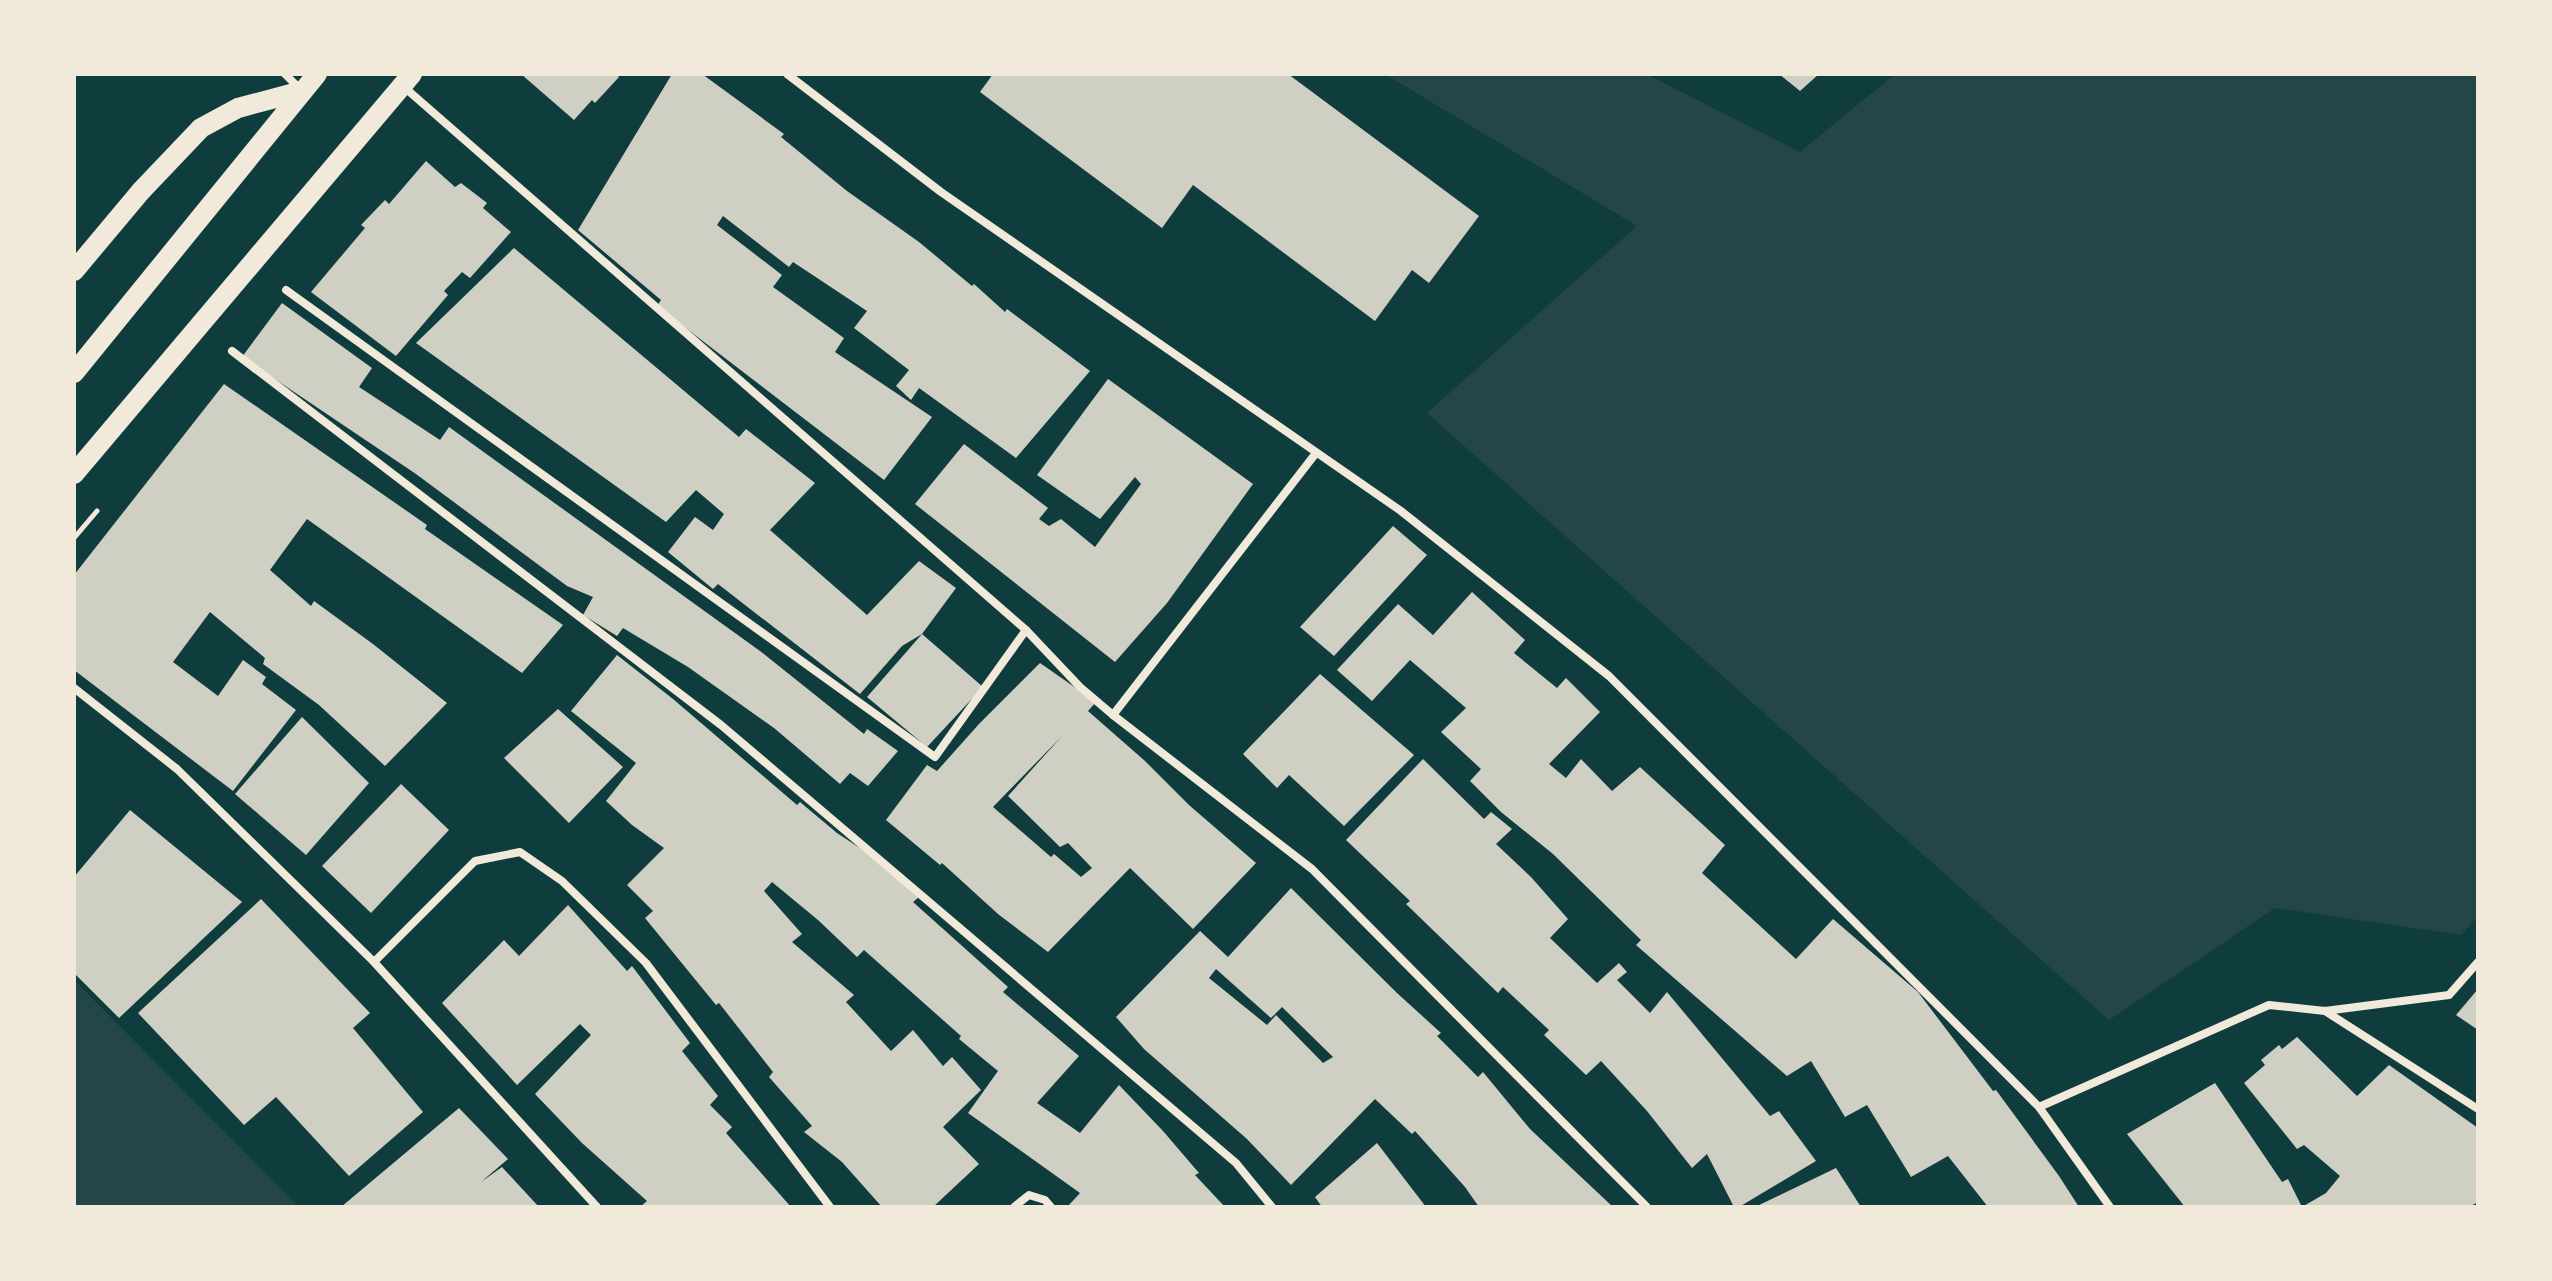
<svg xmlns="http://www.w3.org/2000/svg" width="2552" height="1281" font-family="'Alegreya Sans',sans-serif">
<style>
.green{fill:#244646}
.building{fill:#cfcfc3;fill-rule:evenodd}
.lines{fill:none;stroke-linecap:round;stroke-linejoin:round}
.path{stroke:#f1e9da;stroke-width:5}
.minor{stroke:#f1e9da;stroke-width:8}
.primary{stroke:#f1e9da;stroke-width:20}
</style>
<rect width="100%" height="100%" fill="#0f3d3e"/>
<!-- green -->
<g class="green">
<path d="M 1385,74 L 1646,74 L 1800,152 L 1895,74 L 2478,74 L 2478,916 L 2461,935 L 2275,908 L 2109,1020 L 1427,413 L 1637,226 Z"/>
<path d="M 74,980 L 299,1207 L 74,1207 Z"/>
</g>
<!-- building -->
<g class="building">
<path d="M 521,74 L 616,74 L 619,77 L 595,103 L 592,100 L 574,120 Z"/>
<path d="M 672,74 L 702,74 L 784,134 L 781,137 L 847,191 L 919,242 L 972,286 L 974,284 L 1005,312 L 1007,309 L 1090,371 L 1016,458 L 919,388 L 911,400 L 896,386 L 909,370 L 854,328 L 867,311 L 793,262 L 789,267 L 723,216 L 717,225 L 782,275 L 773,287 L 844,338 L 835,352 L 932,417 L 884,480 L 657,306 L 661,300 L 578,230 Z"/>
<path d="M 993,74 L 1288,74 L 1479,216 L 1429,283 L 1412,270 L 1375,321 L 1193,185 L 1162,228 L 980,92 Z"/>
<path d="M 1779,74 L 1819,74 L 1800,91 Z"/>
<path d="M 426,161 L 455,187 L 461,183 L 487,203 L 483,208 L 511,232 L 470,278 L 462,272 L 444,291 L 448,295 L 396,356 L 311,292 L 365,228 L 361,225 L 385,200 L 389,204 Z"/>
<path d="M 514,248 L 739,437 L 746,429 L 815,483 L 770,530 L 867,615 L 919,561 L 956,588 L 922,634 L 902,646 L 860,694 L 718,584 L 713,589 L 668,552 L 695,517 L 713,530 L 724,514 L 696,490 L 666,522 L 416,343 Z"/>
<path d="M 282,303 L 372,368 L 359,387 L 440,440 L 449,427 L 760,651 L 864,734 L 867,729 L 898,751 L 868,786 L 850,773 L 840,784 L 774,728 L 688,667 L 623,628 L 617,636 L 583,615 L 593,597 L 567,586 L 416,474 L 242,357 Z"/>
<path d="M 1108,379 L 1253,484 L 1167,603 L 1115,662 L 915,504 L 964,444 L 1048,508 L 1039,519 L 1049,526 L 1061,519 L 1095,547 L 1141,484 L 1135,477 L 1100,519 L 1037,475 Z"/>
<path d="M 224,384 L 427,525 L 425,529 L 563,625 L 522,673 L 307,519 L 270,570 L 311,606 L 314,601 L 373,644 L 447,703 L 385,766 L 319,705 L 263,664 L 265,658 L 210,612 L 173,662 L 218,696 L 243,660 L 266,677 L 262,684 L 296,710 L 233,791 L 74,670 L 74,575 Z"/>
<path d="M 1393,526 L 1427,555 L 1334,656 L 1300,627 Z"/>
<path d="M 1472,592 L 1525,640 L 1514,653 L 1557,688 L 1566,678 L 1600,712 L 1549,764 L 1566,778 L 1581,759 L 1612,791 L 1640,767 L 1725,845 L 1702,873 L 1796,959 L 1833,919 L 1918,992 L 1993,1091 L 1996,1090 L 2059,1176 L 2079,1207 L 1988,1207 L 1948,1156 L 1911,1177 L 1867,1105 L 1845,1117 L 1811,1061 L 1787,1076 L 1636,945 L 1641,940 L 1553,854 L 1501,812 L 1470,781 L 1481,769 L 1441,732 L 1466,708 L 1410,660 L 1372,701 L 1337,670 L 1398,604 L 1433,635 Z"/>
<path d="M 922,634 L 983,687 L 927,747 L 867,697 Z"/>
<path d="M 617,655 L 673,699 L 797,805 L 800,802 L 837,833 L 875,858 L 919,897 L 913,902 L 1008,987 L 1003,992 L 1079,1056 L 1037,1103 L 1080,1133 L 1119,1085 L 1163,1131 L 1199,1173 L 1195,1175 L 1225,1207 L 1070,1207 L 1069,1205 L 1080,1193 L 968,1113 L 998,1071 L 959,1039 L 961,1036 L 864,950 L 857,957 L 818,920 L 772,882 L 764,891 L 802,934 L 792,942 L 854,995 L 846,1002 L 891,1051 L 913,1030 L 943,1066 L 952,1057 L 981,1090 L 943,1127 L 979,1164 L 933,1207 L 882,1207 L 842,1162 L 804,1132 L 812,1126 L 769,1077 L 773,1072 L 719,1003 L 716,1005 L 645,918 L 653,911 L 627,885 L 664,848 L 632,825 L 606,801 L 636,763 L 571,711 Z"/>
<path d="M 1040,663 L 1096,702 L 1088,711 L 1145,761 L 1189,805 L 1256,863 L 1193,929 L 1130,868 L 1048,952 L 998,914 L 942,863 L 940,865 L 886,820 L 927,765 L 937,771 L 979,724 ZM 1062,736 L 1008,796 L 1060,847 L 1068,843 L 1092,868 L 1081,877 L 1054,854 L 1051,857 L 993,807 Z"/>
<path d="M 1320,674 L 1414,755 L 1344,826 L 1289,775 L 1277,788 L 1243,754 Z"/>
<path d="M 558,709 L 623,767 L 569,823 L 504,758 Z"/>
<path d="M 302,717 L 369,783 L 306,855 L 235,794 Z"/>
<path d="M 1423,759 L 1484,819 L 1491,812 L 1512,829 L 1496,844 L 1531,877 L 1568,919 L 1550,938 L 1597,983 L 1619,963 L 1627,972 L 1617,980 L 1650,1013 L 1667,992 L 1770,1116 L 1779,1111 L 1816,1161 L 1739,1207 L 1734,1207 L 1707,1154 L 1692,1168 L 1647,1111 L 1601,1061 L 1586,1075 L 1544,1035 L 1549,1030 L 1503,987 L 1498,993 L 1406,904 L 1410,901 L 1346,840 Z"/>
<path d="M 401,784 L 449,830 L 371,913 L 322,866 Z"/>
<path d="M 130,810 L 242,902 L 119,1018 L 74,973 L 74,877 Z"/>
<path d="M 1291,888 L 1397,993 L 1441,1033 L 1437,1036 L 1478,1077 L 1483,1072 L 1530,1129 L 1613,1207 L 1479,1207 L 1465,1187 L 1415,1131 L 1412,1134 L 1375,1099 L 1291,1185 L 1247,1139 L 1144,1049 L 1116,1017 L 1200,931 L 1228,957 ZM 1216,969 L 1271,1018 L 1282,1007 L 1333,1057 L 1323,1063 L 1276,1015 L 1267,1025 L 1209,978 Z"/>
<path d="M 261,899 L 370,1013 L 353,1028 L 423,1112 L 349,1176 L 276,1097 L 244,1125 L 138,1013 Z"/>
<path d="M 568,905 L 627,971 L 632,966 L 690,1043 L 682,1051 L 718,1096 L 710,1105 L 732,1127 L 726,1133 L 791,1207 L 640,1207 L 647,1201 L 582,1143 L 535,1094 L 591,1035 L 580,1024 L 517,1085 L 442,1003 L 504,940 L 519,956 Z"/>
<path d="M 2478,989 L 2478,1030 L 2456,1015 Z"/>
<path d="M 2297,1037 L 2357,1096 L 2389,1065 L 2478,1128 L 2478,1202 L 2469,1207 L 2302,1207 L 2326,1193 L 2340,1176 L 2304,1145 L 2297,1149 L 2244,1083 L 2265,1065 L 2261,1060 L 2279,1045 L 2282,1049 Z"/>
<path d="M 2215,1083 L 2282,1182 L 2288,1179 L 2302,1207 L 2185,1207 L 2127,1134 Z"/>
<path d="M 459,1108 L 508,1159 L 481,1182 L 502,1167 L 539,1207 L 341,1207 Z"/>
<path d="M 1377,1143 L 1426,1207 L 1322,1207 L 1315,1197 Z"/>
<path d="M 1836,1168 L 1861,1207 L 1755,1207 Z"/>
</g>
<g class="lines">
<!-- path -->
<path class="path" d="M 74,538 L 97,511"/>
<!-- minor -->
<g class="minor">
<path d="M 285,74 L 301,90"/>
<path d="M 787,74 L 941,192 L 1401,511 L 1609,676 L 2039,1107 L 2110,1207"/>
<path d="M 404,87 L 1026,630 L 1080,687 L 1113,715 L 1312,869 L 1647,1207"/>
<path d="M 286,290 L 935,757 L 1026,630"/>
<path d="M 232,351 L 721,725 L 1236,1163 L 1272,1207"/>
<path d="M 74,688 L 177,769 L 374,962 L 597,1207"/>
<path d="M 1113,715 L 1316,453"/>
<path d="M 374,962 L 475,861 L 520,852 L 562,881 L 646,963 L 830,1207"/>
<path d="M 2325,1011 L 2478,1109"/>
<path d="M 2039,1107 L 2269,1005 L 2325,1011 L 2449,995 L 2478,962"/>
<path d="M 1014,1207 L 1029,1195 L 1045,1200 L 1051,1207"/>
</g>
<!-- primary -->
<g class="primary">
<path d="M 74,271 L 141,191 L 201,128 L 238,108 L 302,91"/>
<path d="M 74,373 L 317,74"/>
<path d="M 74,474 L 412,74"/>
</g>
</g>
<!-- border -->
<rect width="2552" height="1281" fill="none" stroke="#f1e9da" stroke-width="152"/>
</svg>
